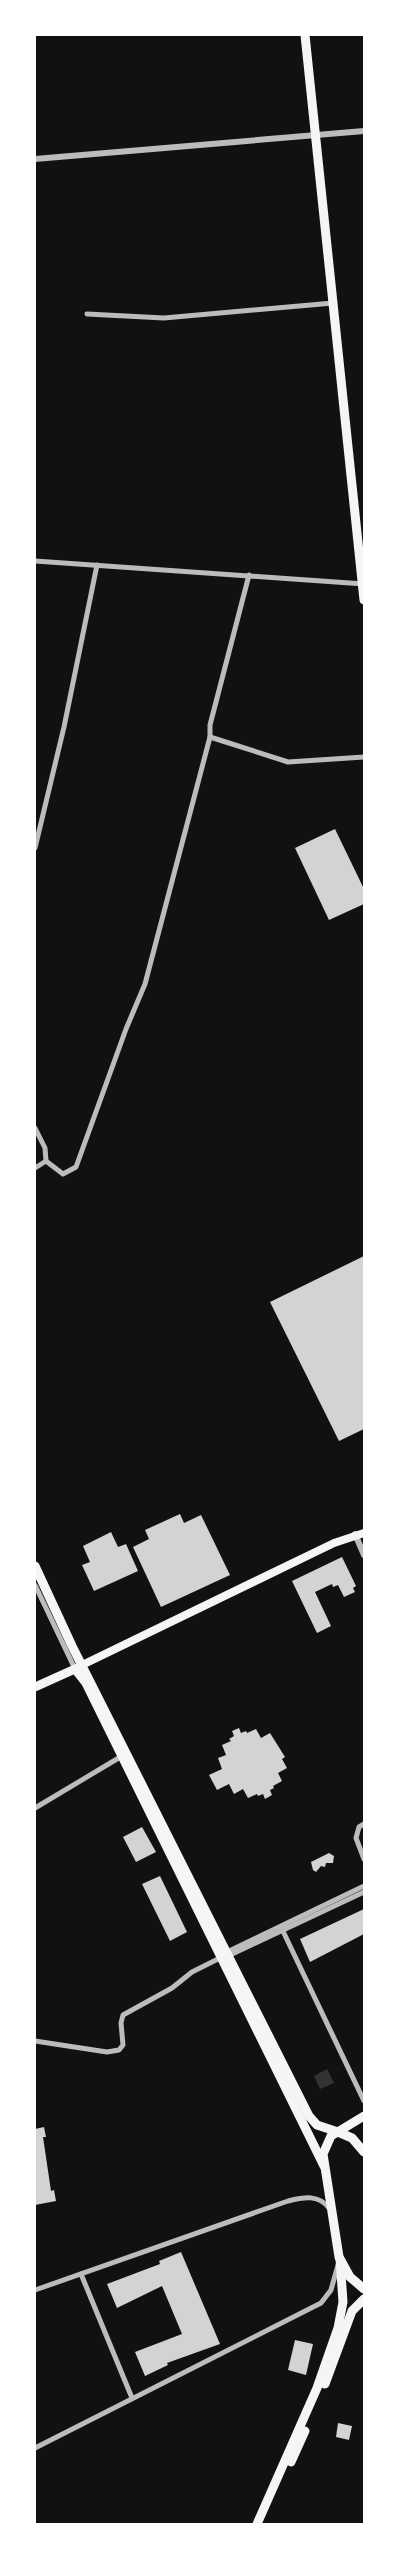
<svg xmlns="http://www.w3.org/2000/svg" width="399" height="2559" font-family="Roboto,sans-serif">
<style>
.water{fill:#333}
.building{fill:#d3d3d3}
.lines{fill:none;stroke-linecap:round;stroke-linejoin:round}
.minor{stroke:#bcbcbc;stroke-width:5}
.tertiary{stroke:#bcbcbc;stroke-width:6}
.secondary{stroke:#f5f5f5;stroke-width:8}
.primary{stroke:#f5f5f5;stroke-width:9}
.trunk{stroke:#f5f5f5;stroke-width:9}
</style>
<rect width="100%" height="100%" fill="#111"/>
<!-- water -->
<path class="water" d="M 327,2069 L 334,2083 L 320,2089 L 314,2076 Z"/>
<!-- building -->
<g class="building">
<path d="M 335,829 L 364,889 L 364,904 L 329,920 L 295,848 Z"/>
<path d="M 364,1256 L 364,1429 L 339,1441 L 270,1302 Z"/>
<path d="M 180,1514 L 184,1523 L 201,1515 L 230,1575 L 161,1607 L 133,1547 L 149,1539 L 145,1530 Z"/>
<path d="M 111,1532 L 118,1547 L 126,1544 L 138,1571 L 94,1591 L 82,1565 L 90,1562 L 83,1546 Z"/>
<path d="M 342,1557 L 356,1586 L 353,1588 L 355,1592 L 344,1597 L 338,1585 L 333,1587 L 332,1584 L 315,1592 L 331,1626 L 317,1633 L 292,1581 Z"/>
<path d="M 239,1728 L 241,1733 L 246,1731 L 247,1733 L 256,1729 L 261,1738 L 270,1733 L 285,1757 L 282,1759 L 287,1768 L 278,1773 L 282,1781 L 273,1786 L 274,1788 L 270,1790 L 272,1795 L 265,1799 L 263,1794 L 258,1796 L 257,1794 L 248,1798 L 243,1789 L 234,1794 L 229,1784 L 217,1790 L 209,1775 L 222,1769 L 218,1758 L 226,1755 L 222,1745 L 231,1741 L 229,1739 L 234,1736 L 232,1731 Z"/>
<path d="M 142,1827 L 156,1852 L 136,1862 L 123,1837 Z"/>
<path d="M 329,1853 L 334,1856 L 333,1863 L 326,1863 L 325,1867 L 321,1866 L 316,1872 L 313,1870 L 311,1862 Z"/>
<path d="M 160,1876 L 187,1932 L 170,1941 L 142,1884 Z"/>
<path d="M 364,1909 L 364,1934 L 310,1962 L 300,1939 Z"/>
<path d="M 44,2127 L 46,2137 L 43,2137 L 51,2191 L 54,2190 L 56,2201 L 35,2205 L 35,2129 Z"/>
<path d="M 181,2252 L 220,2344 L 167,2363 L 168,2365 L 145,2376 L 135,2352 L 182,2334 L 162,2286 L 117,2308 L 107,2284 L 160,2264 L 159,2261 Z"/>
<path d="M 295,2340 L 313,2344 L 306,2375 L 288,2370 Z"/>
<path d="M 338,2423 L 352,2426 L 349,2440 L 336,2437 Z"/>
</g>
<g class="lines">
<!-- minor -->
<g class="minor">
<path d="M 87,314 L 164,318 L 333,303"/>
<path d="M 35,561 L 364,584"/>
<path d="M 210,737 L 288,762 L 364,757"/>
<path d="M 35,848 L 64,727 L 97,565"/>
<path d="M 35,1128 L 45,1148 L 46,1161"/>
<path d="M 46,1161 L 63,1174 L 76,1167 L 126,1029 L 145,984 L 210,737 L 210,725 L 249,575"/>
<path d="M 35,1168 L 46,1161"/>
<path d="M 35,1585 L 75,1669"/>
<path d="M 35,1808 L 122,1756"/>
<path d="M 364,1824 L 359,1827 L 356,1838 L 364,1859"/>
<path d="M 281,1927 L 364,2101"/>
<path d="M 225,1953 L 364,1886"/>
<path d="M 228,1956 L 364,1892"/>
<path d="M 35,2041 L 107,2052 L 119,2050 L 123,2045 L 121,2023 L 123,2015 L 172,1988 L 192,1972 L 222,1957"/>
<path d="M 81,2274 L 132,2398"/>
<path d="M 35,2290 L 288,2201 C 304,2197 319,2194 330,2209"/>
<path d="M 35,2448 L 321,2303 L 331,2290 L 338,2265"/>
</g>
<!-- tertiary -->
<g class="tertiary">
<path d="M 35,159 L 364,131"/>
<path d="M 355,1534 L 364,1555"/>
</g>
<!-- secondary -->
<path class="secondary" d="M 76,1668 L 334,1543 L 364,1533"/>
<!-- primary -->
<g class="primary">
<path d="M 35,1566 L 72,1646 L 309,2116 L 317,2125 L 338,2132"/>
<path d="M 35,1687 L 75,1669 L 86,1683 L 324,2166"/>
<path d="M 325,2384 L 352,2311 L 364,2299"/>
<path d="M 291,2462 L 305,2431"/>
<path d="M 257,2524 L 317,2388 L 338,2328 L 343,2302 L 340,2259"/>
</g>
<!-- trunk -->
<g class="trunk">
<path d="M 305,35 L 364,600"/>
<path d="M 364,2116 L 331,2136 L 323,2154 L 339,2257 L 350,2277 L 364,2289"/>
<path d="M 338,2132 L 352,2138 L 364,2152"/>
</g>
</g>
<!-- border -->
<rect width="399" height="2559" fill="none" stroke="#ffffff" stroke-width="72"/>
</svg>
